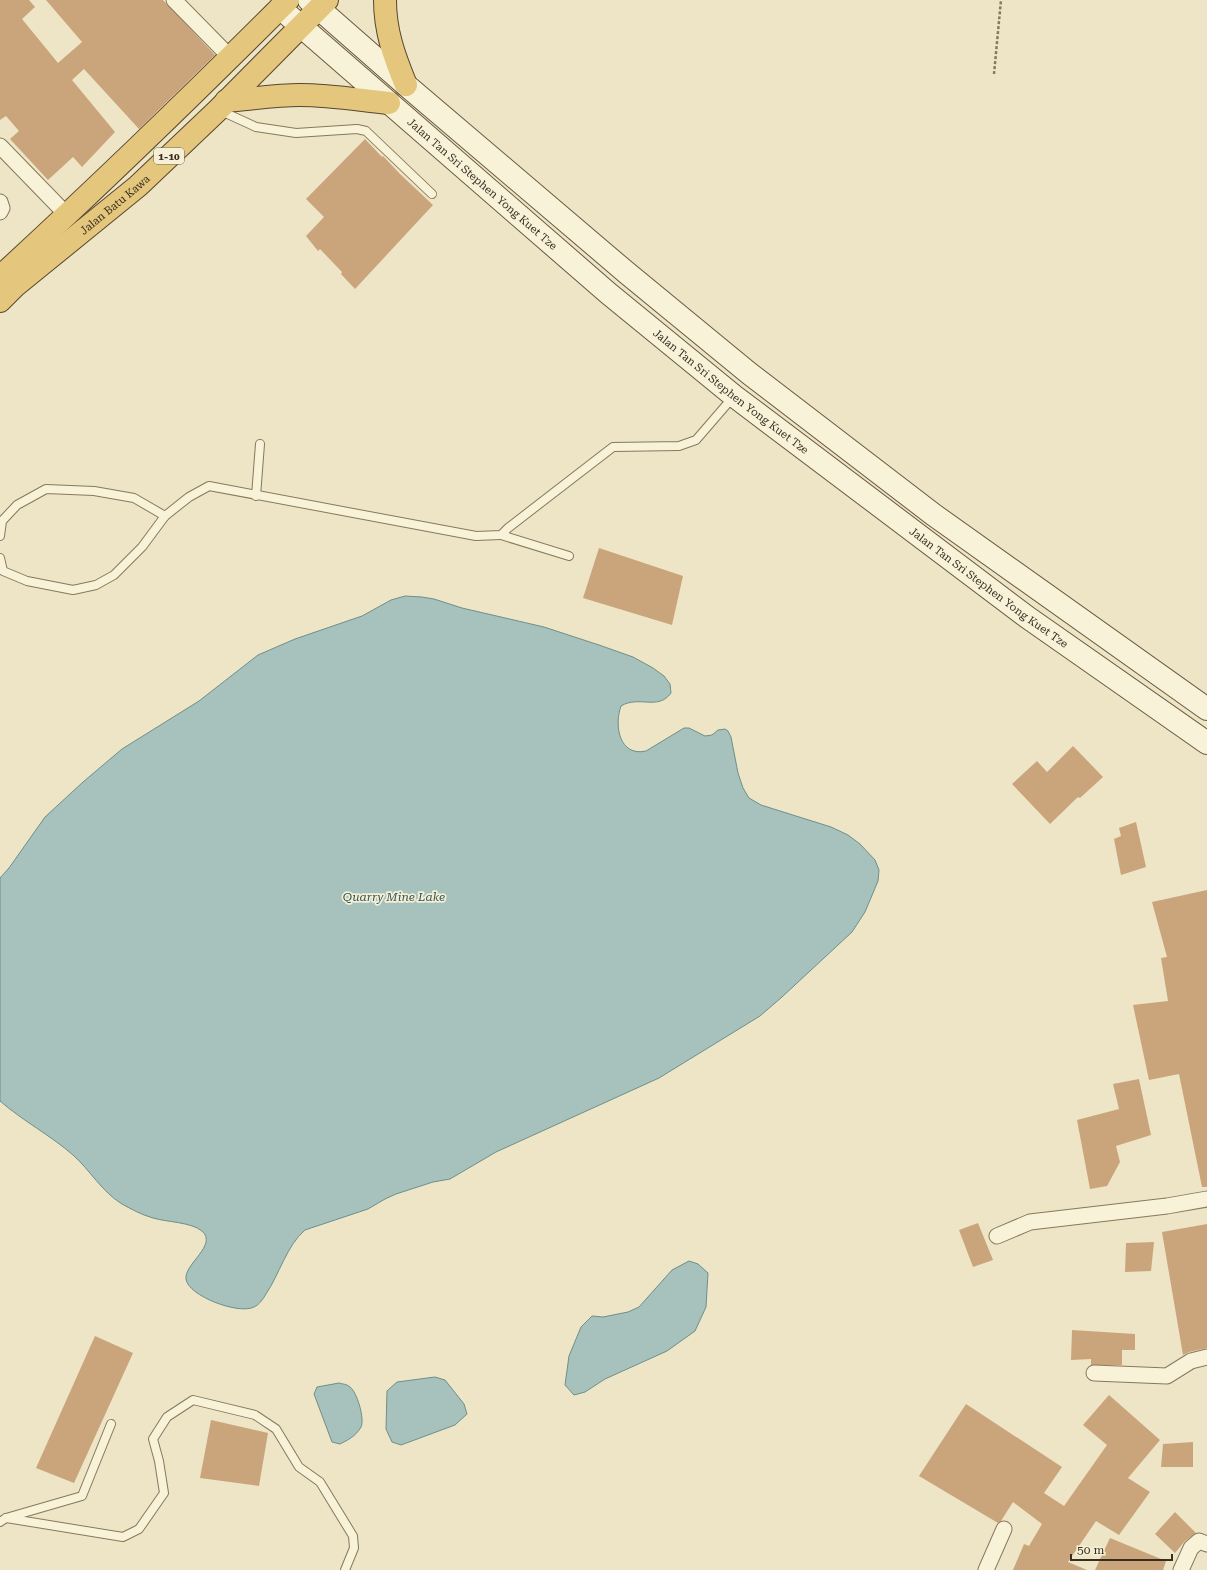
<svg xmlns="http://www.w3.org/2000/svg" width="1207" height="1570" font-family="'Roboto Serif',serif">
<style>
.water{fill:#a7c1bc;stroke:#6e8f8a}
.building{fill:#caa57c}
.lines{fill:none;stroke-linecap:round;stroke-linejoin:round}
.service-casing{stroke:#88785c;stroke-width:10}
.minor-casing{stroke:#88785c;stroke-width:17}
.secondary-casing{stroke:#6a593f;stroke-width:24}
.trunk-casing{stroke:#564630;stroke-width:24}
.path{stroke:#88785c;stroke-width:2.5;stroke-dasharray:3 2;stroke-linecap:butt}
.service{stroke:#f8f2d9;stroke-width:8}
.minor{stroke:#f8f2d9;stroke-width:15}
.secondary{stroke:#f8f2d9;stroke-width:22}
.trunk{stroke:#e4c67c;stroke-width:22}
.labels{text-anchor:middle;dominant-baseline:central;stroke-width:3.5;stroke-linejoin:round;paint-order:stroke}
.shield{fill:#f5efd5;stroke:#716856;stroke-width:1}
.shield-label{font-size:10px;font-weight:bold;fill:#382e1f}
.street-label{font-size:11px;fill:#382e1f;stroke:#f5efd5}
.water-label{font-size:12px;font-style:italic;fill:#2f5658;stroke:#f5efd5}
</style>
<rect width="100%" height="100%" fill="#ede5c5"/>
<!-- water -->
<g class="water">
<path d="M 405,596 L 422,597 L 434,599 L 462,608 L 544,627 L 599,645 L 633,657 L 653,668 L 664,676 L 670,684 L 671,693 C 658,711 639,695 621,706 C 614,725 619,757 646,751 L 684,728 L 689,728 L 705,736 L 712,735 L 718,730 L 725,729 L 728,731 L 731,737 L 738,773 L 743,788 L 749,798 L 761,805 L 831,827 L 848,835 L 860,844 L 875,860 L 879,870 L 878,881 L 865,912 L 852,932 L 782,997 L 760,1016 L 659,1078 L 496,1152 L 450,1179 L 433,1182 L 396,1194 L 385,1199 L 368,1209 L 305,1230 C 287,1245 279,1275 266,1294 C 263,1299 259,1305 254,1307 C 239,1315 188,1296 186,1279 C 184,1264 218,1245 202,1231 C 191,1222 166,1222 153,1218 C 142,1215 131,1209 122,1204 C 102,1192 90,1170 73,1155 C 50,1135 23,1121 0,1101 L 0,878 L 9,868 L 45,817 L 83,782 L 122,749 L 199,701 L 258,655 L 295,639 L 362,616 L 391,600 Z"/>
<path d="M 689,1261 L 698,1264 L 708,1273 L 706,1307 L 695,1331 L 667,1351 L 605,1379 L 585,1392 L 574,1395 L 565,1385 L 569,1356 L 581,1327 L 592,1316 L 603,1317 L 628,1312 L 639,1307 L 672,1270 Z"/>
<path d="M 435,1377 L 445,1380 L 464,1404 L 467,1414 L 455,1425 L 401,1445 L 392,1442 L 386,1429 L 387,1391 L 397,1382 Z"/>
<path d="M 339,1383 C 342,1384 347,1384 350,1387 C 357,1392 365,1419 361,1427 C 356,1436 348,1440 340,1444 L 332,1442 L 314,1394 L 317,1387 Z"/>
</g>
<!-- building -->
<g class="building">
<path d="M 0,0 L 29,0 L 35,7 L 22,19 L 58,63 L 82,42 L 46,0 L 163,0 L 215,55 L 139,129 L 84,69 L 72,80 L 115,132 L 82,167 L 73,157 L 48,180 L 10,139 L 19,131 L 6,116 L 0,120 Z"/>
<path d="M 365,139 L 382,157 L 383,156 L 400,174 L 433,205 L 355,289 L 341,274 L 342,272 L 320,249 L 318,251 L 306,236 L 324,217 L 306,199 Z"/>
<path d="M 599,548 L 683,576 L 672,625 L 583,598 Z"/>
<path d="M 1073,746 L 1103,777 L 1080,798 L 1078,797 L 1050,824 L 1012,784 L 1037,761 L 1047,772 Z"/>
<path d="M 1136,822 L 1146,867 L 1121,875 L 1114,839 L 1121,836 L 1119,828 Z"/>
<path d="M 1207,890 L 1207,1187 L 1202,1187 L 1179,1074 L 1149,1080 L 1133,1005 L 1168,1001 L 1161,958 L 1167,957 L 1152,902 Z"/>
<path d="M 1139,1079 L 1151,1135 L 1116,1146 L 1120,1162 L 1107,1186 L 1090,1189 L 1077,1120 L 1119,1109 L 1113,1084 Z"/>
<path d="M 978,1223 L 993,1260 L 973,1267 L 959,1230 Z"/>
<path d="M 1207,1224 L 1207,1348 L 1189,1352 L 1183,1355 L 1162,1232 Z"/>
<path d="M 1154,1242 L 1151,1271 L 1125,1272 L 1126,1243 Z"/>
<path d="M 1072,1330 L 1135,1334 L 1135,1350 L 1122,1350 L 1122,1365 L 1091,1365 L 1091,1359 L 1071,1360 Z"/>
<path d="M 95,1336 L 133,1353 L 74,1483 L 36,1468 Z"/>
<path d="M 1109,1395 L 1160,1440 L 1128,1478 L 1150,1492 L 1119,1535 L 1096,1521 L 1068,1562 L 1087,1570 L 1013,1570 L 1024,1544 L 1029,1546 L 1042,1524 L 1013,1502 L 1001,1521 L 998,1523 L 919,1476 L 966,1404 L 1062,1467 L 1044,1493 L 1064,1506 L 1107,1445 L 1083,1425 Z"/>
<path d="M 211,1420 L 268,1433 L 259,1486 L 200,1478 Z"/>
<path d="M 1193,1442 L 1193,1467 L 1161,1467 L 1163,1444 Z"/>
<path d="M 1175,1512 L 1196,1533 L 1185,1541 L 1175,1553 L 1155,1534 Z"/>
<path d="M 1110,1538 L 1166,1561 L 1163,1570 L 1095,1570 Z"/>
</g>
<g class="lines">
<defs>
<g id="service">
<path d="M 219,110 L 256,127 L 296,133 L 357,129 L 366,131 L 432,194"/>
<path d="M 256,496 L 260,444"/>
<path d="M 501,535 L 569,556"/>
<path d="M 0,536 L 2,521 L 17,505 L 46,489 L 94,491 L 134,498 L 165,516"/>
<path d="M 0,558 L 3,571 L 27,581 L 73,590 L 96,585 L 114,575 L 142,547 L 165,516 L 189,497 L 209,486 L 476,536 L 501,535 L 508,528 L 613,447 L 679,446 L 696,440 L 734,396"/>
<path d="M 6,1518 L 123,1537 L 139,1529 L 164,1493 L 159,1461 L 153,1439 L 167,1417 L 193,1400 L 255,1415 L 276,1429 L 299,1467 L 320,1482 L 353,1536 L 354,1548 L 345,1570"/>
<path d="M 0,1522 L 6,1518 L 82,1496 L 111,1424"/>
</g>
<g id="minor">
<path d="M 174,0 L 231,58"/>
<path d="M 0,146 L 67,215"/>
<path d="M 0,202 L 2,208 L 0,212"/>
<path d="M 997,1236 L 1030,1222 L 1167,1206 L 1207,1199"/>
<path d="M 1094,1373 L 1167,1376 L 1191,1361 L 1207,1357"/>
<path d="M 986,1570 L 1004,1529"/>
<path d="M 1181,1570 L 1191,1548 L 1199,1541 L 1207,1544"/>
</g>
<g id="secondary">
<path d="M 309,0 L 406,85 L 627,273 L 750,374 L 934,515 L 1207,709"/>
<path id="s1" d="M 280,8 L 608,293 L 734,396 L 1027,617 L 1207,743"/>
</g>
<g id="trunk">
<path d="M 385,0 C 385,31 394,56 406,85"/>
<path d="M 226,101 C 251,99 275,95 300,95 C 330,95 359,100 389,103"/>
<path d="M 0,277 C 98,187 194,94 288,0"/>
<path id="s2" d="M 0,301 L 15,286 L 138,186 L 218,110 L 327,0"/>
</g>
</defs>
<!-- service casing -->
<use href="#service" class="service-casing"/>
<!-- minor casing -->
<use href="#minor" class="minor-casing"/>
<!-- secondary casing -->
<use href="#secondary" class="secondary-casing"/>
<!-- trunk casing -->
<use href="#trunk" class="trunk-casing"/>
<!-- path -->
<path class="path" d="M 994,74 L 1001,0"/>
<!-- service -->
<use href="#service" class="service"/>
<!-- minor -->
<use href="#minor" class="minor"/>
<!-- secondary -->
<use href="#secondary" class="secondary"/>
<!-- trunk -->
<use href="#trunk" class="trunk"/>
</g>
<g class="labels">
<!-- shield labels -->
<rect class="shield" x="154" y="148" width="30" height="16" rx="3"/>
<g class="shield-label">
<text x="169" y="156">1-10</text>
</g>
<!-- street labels -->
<g class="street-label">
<text stroke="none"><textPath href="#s1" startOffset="268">Jalan Tan Sri Stephen Yong Kuet Tze</textPath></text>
<text stroke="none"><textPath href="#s2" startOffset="150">Jalan Batu Kawa</textPath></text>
<text stroke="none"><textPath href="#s1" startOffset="592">Jalan Tan Sri Stephen Yong Kuet Tze</textPath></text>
<text stroke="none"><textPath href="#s1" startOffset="916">Jalan Tan Sri Stephen Yong Kuet Tze</textPath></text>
</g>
<!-- water labels -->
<g class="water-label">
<text x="394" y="897">Quarry Mine Lake</text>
</g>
</g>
<!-- scale -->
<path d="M1071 1554v6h101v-6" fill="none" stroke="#382e1f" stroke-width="2"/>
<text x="1077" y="1554" font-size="12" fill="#382e1f" stroke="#f5efd5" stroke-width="3" paint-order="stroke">50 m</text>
</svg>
